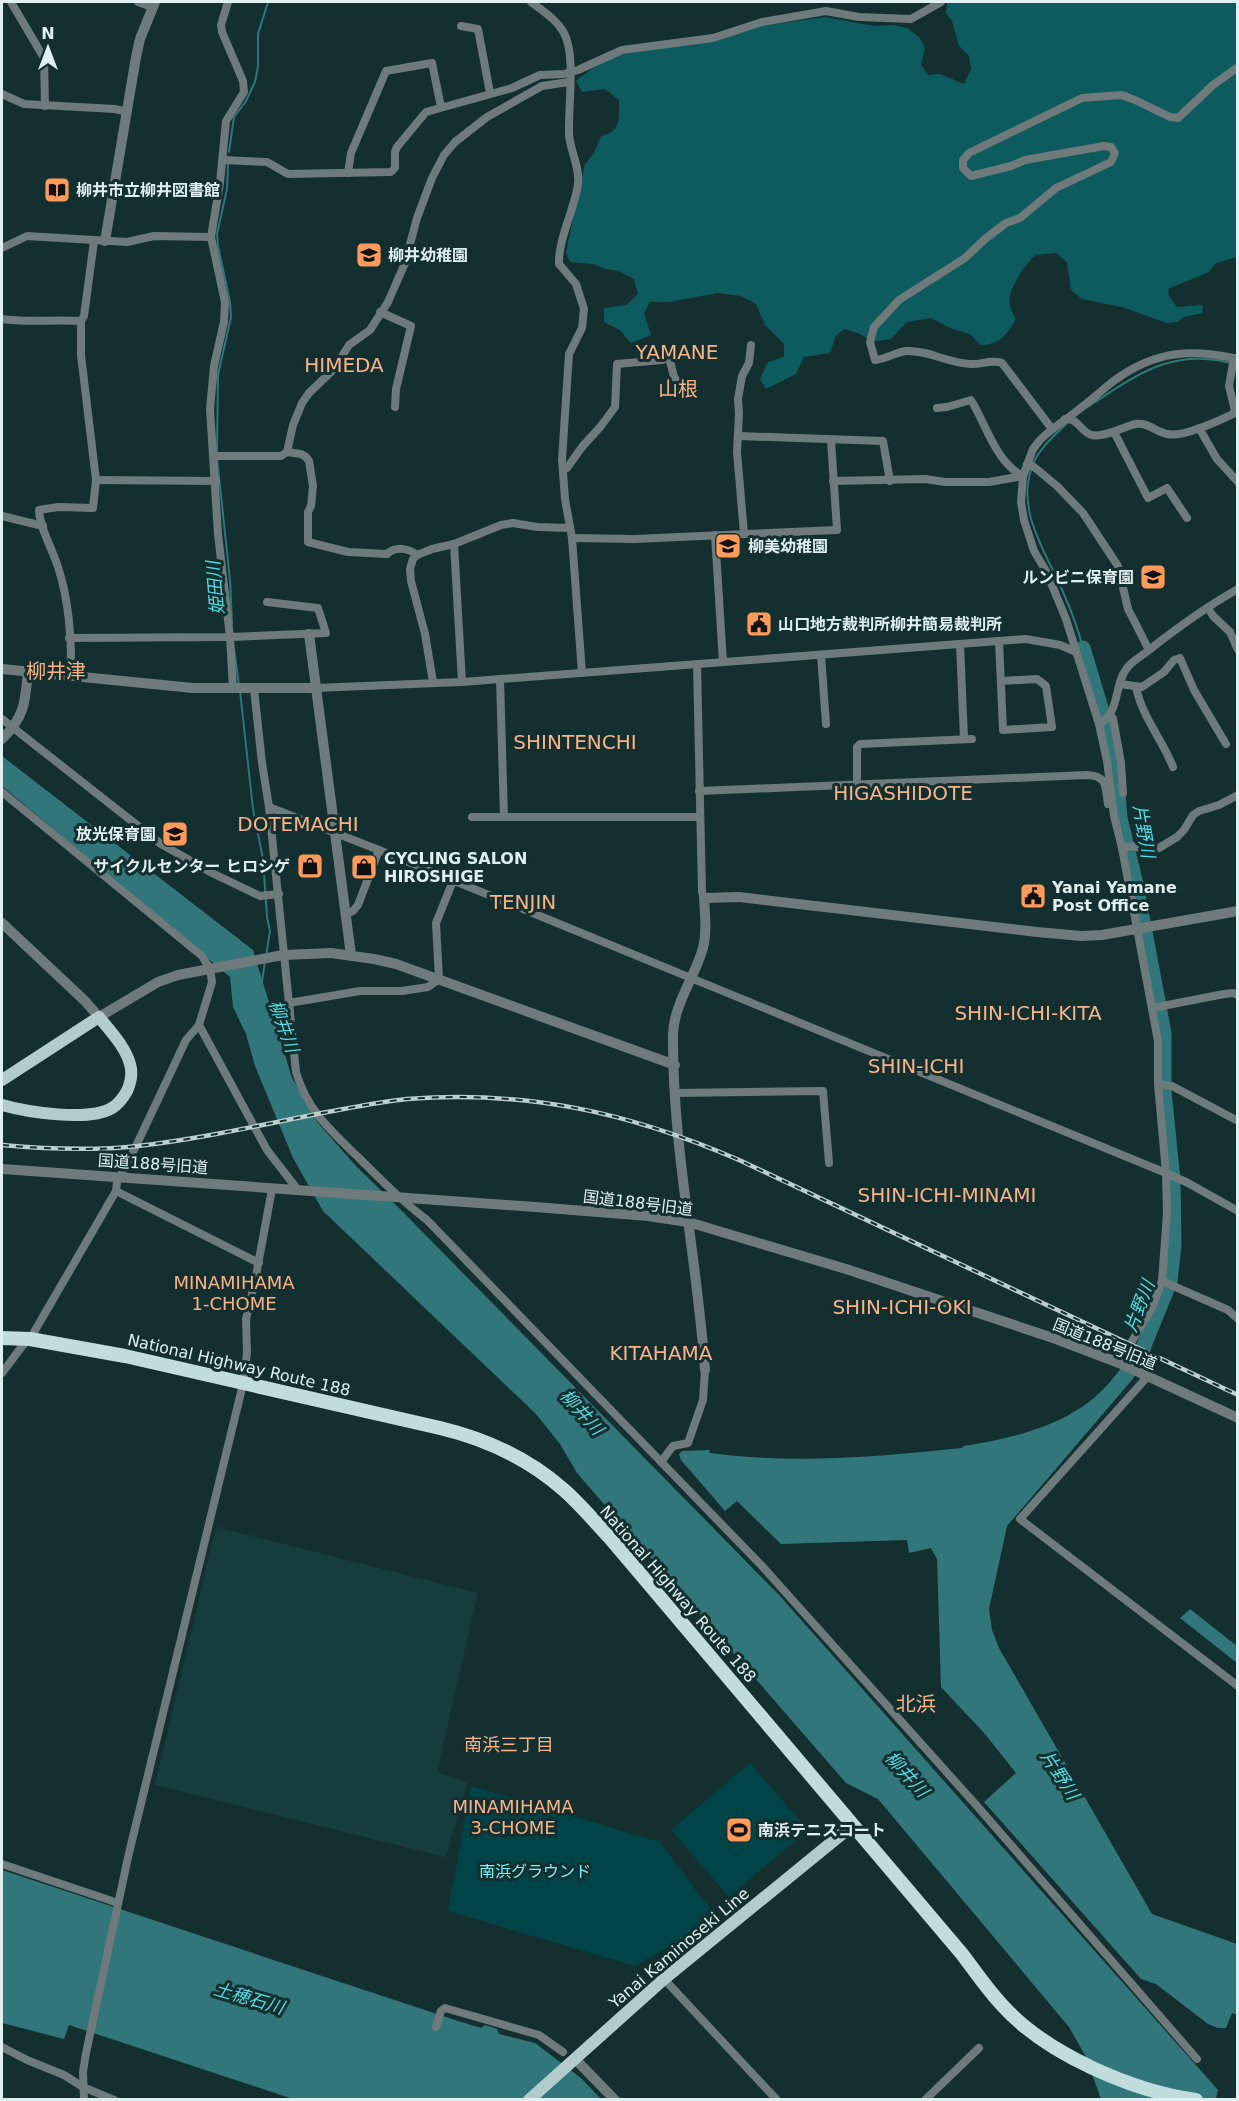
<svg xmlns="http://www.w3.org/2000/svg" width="1239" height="2101" font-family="'DejaVu Sans','Noto Sans JP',sans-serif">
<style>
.built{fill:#163c3e}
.green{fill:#014447}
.forest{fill:#0e5b5f}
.water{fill:#31767a}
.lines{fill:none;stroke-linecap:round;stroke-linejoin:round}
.stream{stroke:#31767a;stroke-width:2}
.river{stroke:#31767a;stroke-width:15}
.minor{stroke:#6e7a7b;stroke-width:8}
.tertiary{stroke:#6e7a7b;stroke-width:10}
.primary{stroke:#b2cccd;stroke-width:12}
.trunk{stroke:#c0dcdd;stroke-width:14}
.rail-casing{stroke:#bdcecf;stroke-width:4.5}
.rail{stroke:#142f30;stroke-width:2;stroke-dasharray:7;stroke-linecap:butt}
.labels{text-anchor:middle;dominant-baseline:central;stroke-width:6;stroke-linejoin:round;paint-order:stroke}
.poi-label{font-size:16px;font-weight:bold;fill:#e0efef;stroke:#142f30;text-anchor:start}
.street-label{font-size:16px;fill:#e0efef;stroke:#142f30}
.park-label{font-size:16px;fill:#71f5fc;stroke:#142f30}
.water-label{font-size:18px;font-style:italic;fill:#53dae1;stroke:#142f30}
.neighbourhood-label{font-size:18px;fill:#f9b388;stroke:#142f30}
.quarter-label{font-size:20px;fill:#f9b388;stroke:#142f30}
</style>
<rect width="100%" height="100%" fill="#142f30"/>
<!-- built -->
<path class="built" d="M 216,1527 L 478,1593 L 437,1772 L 467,1783 L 446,1857 L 155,1785 Z"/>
<!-- green -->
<g class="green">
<path d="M 750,1763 L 808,1830 L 729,1897 L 671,1830 Z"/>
<path d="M 471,1786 L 660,1842 L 712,1911 L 715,1921 L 635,1966 L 448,1911 Z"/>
</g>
<!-- forest -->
<path class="forest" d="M 950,2 L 1237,2 L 1237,257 L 1216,263 L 1209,272 L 1168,289 L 1169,296 L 1177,307 L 1202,305 L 1203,313 L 1184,317 L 1178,322 L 1167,323 L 1122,307 L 1082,299 L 1071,290 L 1067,262 L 1056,253 L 1035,255 C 1025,265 1006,291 1010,306 C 1011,311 1014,316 1016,319 C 1007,335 999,345 980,345 L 970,334 L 950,328 L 931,318 L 907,322 L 891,339 L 872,342 L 860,334 L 845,329 L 836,335 L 830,353 L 804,357 L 796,374 L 766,389 L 760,379 L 768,362 L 784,357 L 784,344 L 765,325 L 756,304 L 741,296 L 718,293 L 669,302 L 650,302 L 644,313 L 651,335 L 631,343 L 620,330 L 604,322 L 604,308 L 626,305 L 638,294 L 634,279 L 619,271 L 605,269 L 594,264 L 570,262 L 566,252 L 585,164 L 594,153 L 601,136 C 622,131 619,119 619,100 L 605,89 L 582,92 L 576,81 L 590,70 L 616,56 L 752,27 L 825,17 L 875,26 L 893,25 L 907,28 L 919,37 L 925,48 L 921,65 L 928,75 L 940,74 L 964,84 L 971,69 L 969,56 L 959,46 L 952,21 L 946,13 L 947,3 Z"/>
<!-- water -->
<g class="water">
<path d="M 2,756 L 253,950 L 292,1078 L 318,1123 L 356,1166 L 402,1211 L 780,1596 L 1218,2090 L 1216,2099 L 1101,2099 L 1086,2057 L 1069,2027 L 878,1799 L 846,1783 L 577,1473 L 560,1444 L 536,1414 L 323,1211 L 293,1158 L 255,1066 L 246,1034 L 233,1007 L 230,977 L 2,786 Z"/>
<path d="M 1143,1338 L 1153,1340 L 1146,1360 L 1131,1381 L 1007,1526 L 989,1609 L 992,1630 L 999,1648 L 1152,1914 L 1237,1944 L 1237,2015 L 1232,2013 L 1226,2028 L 1218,2028 L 1208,2024 L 1156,1984 L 1141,1979 L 984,1802 L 1016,1773 L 985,1734 L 941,1687 L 937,1559 L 931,1548 L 909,1553 L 907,1540 L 781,1544 L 737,1501 L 725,1511 L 681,1460 L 679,1454 L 682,1451 L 709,1450 L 710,1453 C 793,1464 879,1457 962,1448 L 964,1446 C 1015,1438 1074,1424 1109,1383 C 1121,1369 1132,1353 1143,1338 Z"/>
<path d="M 1190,1609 L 1237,1646 L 1237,1663 L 1180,1618 Z"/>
<path d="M 2,1870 L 458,2021 L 481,2028 L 485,2025 L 497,2029 L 499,2034 L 535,2043 L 581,2078 L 601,2099 L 293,2099 L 69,2025 L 64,2039 L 2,2023 Z"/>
</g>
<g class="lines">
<!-- stream -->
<g class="stream">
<path d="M 229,152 L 234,117 L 246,101 L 255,82 L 258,66 L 258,34 L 268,2"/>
<path d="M 1086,408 C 1137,375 1173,345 1238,365"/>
<path d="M 1067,423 C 1054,436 1036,451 1031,470 C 1017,513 1047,554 1063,592 C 1071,610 1078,629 1083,648"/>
<path d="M 217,452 L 218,375 L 231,317 L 230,302 L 218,246 L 217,234 L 227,189 L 228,165"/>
<path d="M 217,458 L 230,580 L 232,623"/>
<path d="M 234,649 L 239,685"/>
<path d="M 240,691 L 253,809 L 263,859 L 267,917 L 270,931 L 266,956"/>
<path d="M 262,982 L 265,961"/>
</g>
<!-- river -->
<path class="river" d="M 1083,648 L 1107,728 L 1116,768 L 1120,818 L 1136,884 L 1164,1033 L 1164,1092 L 1173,1180 L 1174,1245 L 1170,1282 L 1139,1358"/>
<!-- minor -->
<g class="minor">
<path d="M 11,2 L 44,58 L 45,106"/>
<path d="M 138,2 L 152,7"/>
<path d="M 228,2 L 221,25 L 222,32 L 243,81 L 244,92 L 226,121 L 220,183 L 211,237 L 225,302 L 224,322 L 214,366 L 210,409 L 218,534 L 230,637 L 233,689"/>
<path d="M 531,2 C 543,11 557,20 564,33 C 576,54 568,108 569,134 C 570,151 580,166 578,184 C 575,208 558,239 559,264 L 576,284 L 584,309 L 582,328 L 569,354 L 562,460 L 565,499 L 572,538 L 582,673"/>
<path d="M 461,26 L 478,29 L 490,93"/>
<path d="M 2,94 L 24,104 L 115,109 L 127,112"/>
<path d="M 223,160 L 267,162 L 288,174 L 391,172 L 395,168 L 395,152 L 397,147 L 426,112 L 512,88 L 540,75 L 564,74 L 578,70 L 622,50 L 713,38 L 762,22 L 826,11 L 859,17 L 911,19 L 941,2"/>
<path d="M 348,173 L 351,153 L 386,71 L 432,63 L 441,107"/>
<path d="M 2,248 L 27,236 L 127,242 L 154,236 L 211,237"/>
<path d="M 380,312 L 411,326 L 396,389 L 395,407"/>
<path d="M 2,319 C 28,323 54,319 81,321"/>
<path d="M 937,408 L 947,407 L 971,400 C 986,424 996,463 1023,476"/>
<path d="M 1065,419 C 1079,418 1080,432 1092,435 C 1105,438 1124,426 1136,424 C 1148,422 1156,432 1167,434 C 1183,438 1218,421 1233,414 L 1235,411 L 1229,386 L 1234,358"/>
<path d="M 1199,428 L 1217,459 L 1238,482"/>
<path d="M 1052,429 L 1002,363 C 990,359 982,365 970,364 C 948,363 928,350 906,351 C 896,352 887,359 875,360 L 870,342 L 874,327 L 899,300 L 965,258 L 985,239 L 1006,223 L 1020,218 L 1056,188 L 1111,162 L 1115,153 L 1111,147 L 1104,146 L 1025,160 L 1011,166 L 971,176 L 963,168 L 963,160 L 969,153 L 1082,98 L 1122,95 L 1135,100 L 1170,117 L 1178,118 L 1213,85 L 1238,67"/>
<path d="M 1114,432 L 1148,498 L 1167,488 L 1187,518"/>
<path d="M 738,436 L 883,441 L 890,481"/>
<path d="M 287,452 L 301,454 L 306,457 L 309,461 L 313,486 L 311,506 L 308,512 L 308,542 L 348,552 L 387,554 C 396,546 408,548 417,555"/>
<path d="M 214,456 L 281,456 L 287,452 L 293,425 L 302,403 L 309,393 L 334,369 L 349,345 L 370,330 L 388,302 L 405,263 L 417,218 L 432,178 L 444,155 L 455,142 L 487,117 L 542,86 L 569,82"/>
<path d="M 1027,464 L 1034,467 L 1057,486 L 1083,513 L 1118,566 L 1128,609 L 1149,650"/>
<path d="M 563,470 L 567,468 L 582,447 L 601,426 L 615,407 L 617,364 L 662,360 L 669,357 L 674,377 L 679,383"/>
<path d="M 96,480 L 216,481"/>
<path d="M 833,481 L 925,479 L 945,482 L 989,482 L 1023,476"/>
<path d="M 2,516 L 43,526"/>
<path d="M 744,534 L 737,452 L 739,414 L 738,399 L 742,376 L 749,363 L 751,345"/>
<path d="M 715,535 L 723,662"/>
<path d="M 572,538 L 634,539 L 837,530 L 831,440"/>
<path d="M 454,544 L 462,682"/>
<path d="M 1208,608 L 1213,616 L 1230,632 L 1238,650"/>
<path d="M 69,638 L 230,637 L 326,633 L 318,608 L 267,602"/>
<path d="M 999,641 L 1003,730 L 1052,727 L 1046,686 L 1037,679 L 1001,681"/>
<path d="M 960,644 L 964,739"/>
<path d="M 821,655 L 826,724"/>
<path d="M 697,664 L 702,892 L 704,898"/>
<path d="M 70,674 C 73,643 68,597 58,567 C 52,548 40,529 39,510 L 58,507 L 93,508 L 96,480 L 81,355 L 81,321 L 84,316 L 94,241"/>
<path d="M 500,679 L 504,817"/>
<path d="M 433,682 L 425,634 L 411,581 L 410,569 L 413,559 L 417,555 L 432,549 L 454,544 L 501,525 L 513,523 L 537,527 L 570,528"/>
<path d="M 1120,684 L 1142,687 L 1164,672 L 1174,660 L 1180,658 L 1194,690 L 1226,744"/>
<path d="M 1136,687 C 1142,717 1162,739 1173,767"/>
<path d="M 316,688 L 462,682 L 1026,639 L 1060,645 L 1076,652"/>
<path d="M 254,689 L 262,763 L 269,807 L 296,1072 C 307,1110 331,1131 358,1157 C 380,1179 402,1201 427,1220 L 761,1565 L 977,1806 L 1197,2059"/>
<path d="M 1110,716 L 1113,718 L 1121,763 L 1123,793"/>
<path d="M 2,719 L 161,844 L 212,873 L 260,896 L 279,894"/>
<path d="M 1099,724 C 1121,712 1113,686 1127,668 C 1133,660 1142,656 1149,650 C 1177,628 1206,607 1238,589"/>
<path d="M 857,785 L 857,747 L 860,744 L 972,739"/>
<path d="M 699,791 L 1087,775 C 1108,776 1105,787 1108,804"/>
<path d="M 2,792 L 202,956 L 210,969 L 212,982 L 199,1025 L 186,1040 L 136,1146 L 117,1182 L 116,1191 L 30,1339 L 23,1345 L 2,1373"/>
<path d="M 269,807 L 379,850 L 1166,1173 L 1188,1183 L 1238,1211"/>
<path d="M 472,817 L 699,817"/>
<path d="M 1122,848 L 1133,846 L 1146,850 L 1159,848 L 1177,837 L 1184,830 L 1193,815 L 1199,811 L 1219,805 L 1238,795"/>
<path d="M 346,914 L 353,911 L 358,905 L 379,850"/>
<path d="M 289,1003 L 360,991 L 402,991 L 428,987 L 439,979 L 436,923 L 453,881"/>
<path d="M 1152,1008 L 1224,994 L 1233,993 L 1238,995"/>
<path d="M 199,1025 L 267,1150 L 298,1190"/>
<path d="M 1158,1084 L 1172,1086 L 1238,1121"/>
<path d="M 675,1093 L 823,1091 L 829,1163"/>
<path d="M 116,1191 L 259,1263"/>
<path d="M 1162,1281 L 1228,1310 L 1238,1319"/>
<path d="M 1119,1363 L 1152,1308 L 1162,1281 L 1167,1213 L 1166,1173 L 1158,1084 L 1158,1041 L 1122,848 L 1114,816 L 1107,761 L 1099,724 L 1066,619 L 1046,571 L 1034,551 L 1024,520 L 1021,502 L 1023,476 L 1033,449 L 1040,440 C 1053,427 1069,418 1083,406 C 1094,398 1104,388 1115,380 C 1155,351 1191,348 1238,359"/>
<path d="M 1148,1376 L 1020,1519 L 1238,1686"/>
<path d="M 661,1462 L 673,1446 L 688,1443 L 703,1400 L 705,1370"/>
<path d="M 2,1864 L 118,1903"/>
<path d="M 664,1979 L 777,2100"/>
<path d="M 436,2027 L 441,2011 L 445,2008 L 539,2035 L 563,2052"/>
<path d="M 2,2047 L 27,2060 L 64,2075 L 83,2087 L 114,2100"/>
<path d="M 84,2100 L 83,2072 L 86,2053 L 129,1853 L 243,1384 L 247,1353 L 246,1319 L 255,1281 L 272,1189"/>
<path d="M 925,2100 L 979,2048"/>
</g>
<!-- tertiary -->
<g class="tertiary">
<path d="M 105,241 L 136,57 L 140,39 L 155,2"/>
<path d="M 309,634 L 351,955"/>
<path d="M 2,669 L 193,688 L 316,688"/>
<path d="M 2,739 C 25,716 25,703 28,671"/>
<path d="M 2,923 L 85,1001 L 99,1017 L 158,982 L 178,975 L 283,955 L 331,953 L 374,959 L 396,964 L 675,1065"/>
<path d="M 2,1169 L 535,1207 L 648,1216 L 688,1222 L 846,1269 L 1056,1339 L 1119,1363 L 1238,1418"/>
<path d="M 705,1370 C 697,1257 672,1146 673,1034 C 674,1004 695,977 703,948 C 707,932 705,915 704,898 L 739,897 L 1037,932 L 1081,936 L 1102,935 L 1238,911"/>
<path d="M 579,2063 L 615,2100"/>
</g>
<!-- primary -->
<g class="primary">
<path d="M 2,1080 L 99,1017 C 110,1031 125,1046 130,1064 C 133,1074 131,1082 127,1091 C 123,1098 119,1104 112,1108 C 89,1122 27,1112 2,1105"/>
<path d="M 529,2100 L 664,1979 L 853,1825"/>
</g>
<!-- trunk -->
<path class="trunk" d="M 2,1338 L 30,1339 L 125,1356 L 440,1428 C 486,1439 529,1459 564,1490 C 581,1505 595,1522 610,1538 L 962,1954 C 975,1971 987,1989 1002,2005 C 1046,2054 1132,2091 1196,2100"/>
<defs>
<path id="rail" d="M 2,1145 C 47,1149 93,1151 138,1146 C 199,1139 261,1125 322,1113 C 350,1108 378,1102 407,1099 C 527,1090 628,1112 739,1160 L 1238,1395"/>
</defs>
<!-- rail casing -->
<use href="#rail" class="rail-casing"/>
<!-- rail -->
<use href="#rail" class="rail"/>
</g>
<!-- icons -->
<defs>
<symbol id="library-square" viewBox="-11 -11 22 22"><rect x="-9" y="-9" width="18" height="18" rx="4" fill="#ff9b5a" stroke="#142f30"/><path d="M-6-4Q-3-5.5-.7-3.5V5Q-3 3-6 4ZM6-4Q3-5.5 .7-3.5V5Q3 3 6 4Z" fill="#111"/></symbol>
<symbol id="school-square" viewBox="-11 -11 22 22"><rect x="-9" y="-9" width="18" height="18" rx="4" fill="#ff9b5a" stroke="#142f30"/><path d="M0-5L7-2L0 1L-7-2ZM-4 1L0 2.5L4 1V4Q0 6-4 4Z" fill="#111"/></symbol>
<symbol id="civic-square" viewBox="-11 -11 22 22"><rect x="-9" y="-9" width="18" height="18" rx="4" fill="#ff9b5a" stroke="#142f30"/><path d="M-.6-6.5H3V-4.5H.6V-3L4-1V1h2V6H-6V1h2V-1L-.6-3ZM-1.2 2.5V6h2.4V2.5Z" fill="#111"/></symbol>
<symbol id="shop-square" viewBox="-11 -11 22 22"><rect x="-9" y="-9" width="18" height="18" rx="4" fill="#ff9b5a" stroke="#142f30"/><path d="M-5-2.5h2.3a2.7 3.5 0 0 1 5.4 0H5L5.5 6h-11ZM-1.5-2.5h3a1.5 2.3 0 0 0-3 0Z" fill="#111"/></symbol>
<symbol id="stadium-square" viewBox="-11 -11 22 22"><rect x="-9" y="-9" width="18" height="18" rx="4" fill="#ff9b5a" stroke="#142f30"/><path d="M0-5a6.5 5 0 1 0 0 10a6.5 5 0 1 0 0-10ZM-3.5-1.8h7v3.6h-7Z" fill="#111"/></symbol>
</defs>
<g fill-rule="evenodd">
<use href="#library-square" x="42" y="175" width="30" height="30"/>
<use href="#school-square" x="354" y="240" width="30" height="30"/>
<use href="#school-square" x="713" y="531" width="30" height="30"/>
<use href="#school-square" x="1138" y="562" width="30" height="30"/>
<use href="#civic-square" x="744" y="609" width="30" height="30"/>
<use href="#school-square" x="160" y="819" width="30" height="30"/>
<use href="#shop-square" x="295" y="851" width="30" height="30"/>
<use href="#shop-square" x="349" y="852" width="30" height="30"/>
<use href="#civic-square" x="1018" y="881" width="30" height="30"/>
<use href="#stadium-square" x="724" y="1815" width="30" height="30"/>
</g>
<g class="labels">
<!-- poi labels -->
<g class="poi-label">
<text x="76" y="190">柳井市立柳井図書館</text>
<text x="388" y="255">柳井幼稚園</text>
<text x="748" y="546">柳美幼稚園</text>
<text x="1134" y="577" text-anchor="end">ルンビニ保育園</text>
<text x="778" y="624">山口地方裁判所柳井簡易裁判所</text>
<text x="156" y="834" text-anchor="end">放光保育園</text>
<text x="384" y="858">CYCLING SALON<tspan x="384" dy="18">HIROSHIGE</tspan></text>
<text x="290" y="866" text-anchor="end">サイクルセンター ヒロシゲ</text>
<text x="1052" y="887">Yanai Yamane<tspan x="1052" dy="18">Post Office</tspan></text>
<text x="758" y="1830">南浜テニスコート</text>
</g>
<!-- street labels -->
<g class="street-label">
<text transform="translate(153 1164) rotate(4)">国道188号旧道</text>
<text transform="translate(638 1203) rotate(7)">国道188号旧道</text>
<text transform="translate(1105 1344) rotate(22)">国道188号旧道</text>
<text transform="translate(239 1365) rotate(13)">National Highway Route 188</text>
<text transform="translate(678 1594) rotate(49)">National Highway Route 188</text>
<text transform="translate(679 1948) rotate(-40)">Yanai Kaminoseki Line</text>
</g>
<!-- park labels -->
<g class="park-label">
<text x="535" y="1871">南浜グラウンド</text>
</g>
<!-- water labels -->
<g class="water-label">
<text transform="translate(215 588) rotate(-95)">姫田川</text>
<text transform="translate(1144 831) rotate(80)">片野川</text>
<text transform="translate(284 1026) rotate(70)">柳井川</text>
<text transform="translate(1139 1306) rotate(-69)">片野川</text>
<text transform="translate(582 1412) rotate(48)">柳井川</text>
<text transform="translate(907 1774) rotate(48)">柳井川</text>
<text transform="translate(1060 1775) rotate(57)">片野川</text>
<text transform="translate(249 1998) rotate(16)">土穂石川</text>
</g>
<!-- neighbourhood labels -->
<g class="neighbourhood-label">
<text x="234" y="1282">MINAMIHAMA<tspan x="234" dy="21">1-CHOME</tspan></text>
<text x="509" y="1744">南浜三丁目</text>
<text x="513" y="1806">MINAMIHAMA<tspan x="513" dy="21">3-CHOME</tspan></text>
</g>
<!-- quarter labels -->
<g class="quarter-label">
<text x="677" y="352">YAMANE</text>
<text x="344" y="365">HIMEDA</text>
<text x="678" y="389">山根</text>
<text x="56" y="671">柳井津</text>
<text x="575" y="742">SHINTENCHI</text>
<text x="903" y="793">HIGASHIDOTE</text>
<text x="298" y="824">DOTEMACHI</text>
<text x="523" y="902">TENJIN</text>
<text x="1028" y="1013">SHIN-ICHI-KITA</text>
<text x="916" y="1066">SHIN-ICHI</text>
<text x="947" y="1195">SHIN-ICHI-MINAMI</text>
<text x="902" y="1307">SHIN-ICHI-OKI</text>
<text x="661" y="1353">KITAHAMA</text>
<text x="916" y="1704">北浜</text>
</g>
</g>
<!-- border -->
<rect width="1239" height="2101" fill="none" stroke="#e0efef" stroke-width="6"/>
<!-- north arrow -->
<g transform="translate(48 48)" stroke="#142f30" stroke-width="4.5" paint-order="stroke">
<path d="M0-4.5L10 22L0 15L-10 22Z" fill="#e0efef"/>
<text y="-9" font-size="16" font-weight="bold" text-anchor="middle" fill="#e0efef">N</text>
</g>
</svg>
